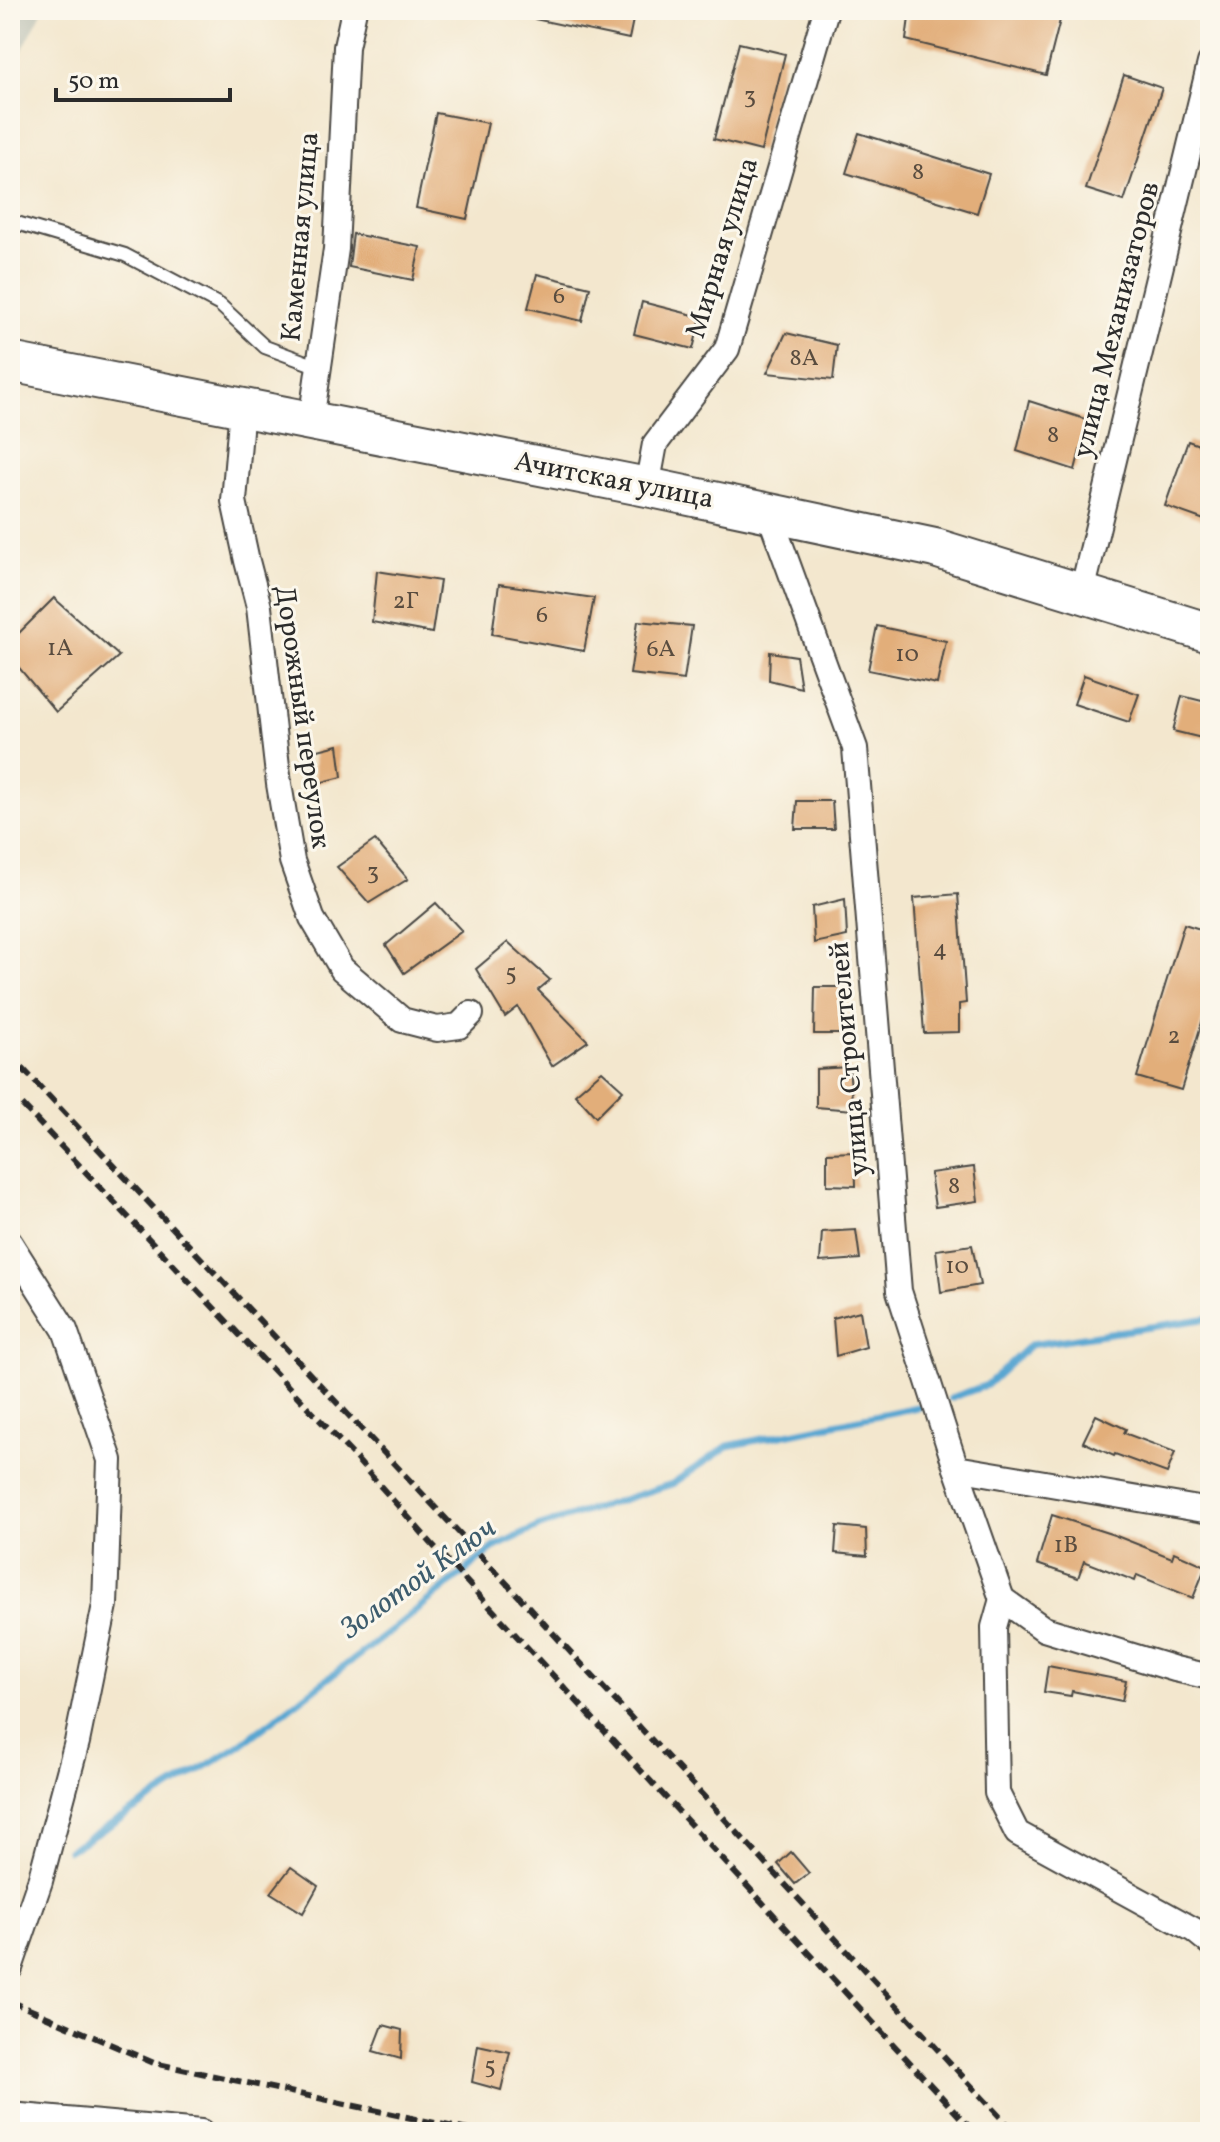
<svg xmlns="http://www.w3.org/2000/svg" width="1220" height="2142" font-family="Vollkorn,serif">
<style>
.industrial{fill:#c3c6b9}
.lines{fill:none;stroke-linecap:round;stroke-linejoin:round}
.stream{stroke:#58a6d1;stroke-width:7}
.building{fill:#e2ae7a}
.service-casing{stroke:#494743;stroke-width:16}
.minor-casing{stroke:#494743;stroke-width:28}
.primary-casing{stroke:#494743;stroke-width:42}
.service{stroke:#fff;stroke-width:12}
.minor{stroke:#fff;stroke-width:24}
.primary{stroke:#fff;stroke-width:38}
.rail{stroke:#2b2b2b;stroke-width:6;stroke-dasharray:12 6;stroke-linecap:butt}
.labels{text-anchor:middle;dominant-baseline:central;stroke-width:6;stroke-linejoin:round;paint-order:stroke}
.number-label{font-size:24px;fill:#594c3f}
.street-label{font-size:28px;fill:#2b2b2b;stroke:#fbf7ec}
.water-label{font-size:30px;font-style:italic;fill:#3d5c6d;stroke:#fbf7ec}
</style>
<rect width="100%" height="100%" fill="#fbf7ec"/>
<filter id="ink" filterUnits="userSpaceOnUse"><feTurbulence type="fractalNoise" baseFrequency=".0125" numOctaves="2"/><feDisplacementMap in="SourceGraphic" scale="16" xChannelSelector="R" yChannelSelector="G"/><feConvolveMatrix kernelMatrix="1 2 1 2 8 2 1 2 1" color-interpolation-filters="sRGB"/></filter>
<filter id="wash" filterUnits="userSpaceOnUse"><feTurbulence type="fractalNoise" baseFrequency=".006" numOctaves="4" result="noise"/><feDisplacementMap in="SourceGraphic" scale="32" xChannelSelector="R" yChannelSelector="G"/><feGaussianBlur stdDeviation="1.8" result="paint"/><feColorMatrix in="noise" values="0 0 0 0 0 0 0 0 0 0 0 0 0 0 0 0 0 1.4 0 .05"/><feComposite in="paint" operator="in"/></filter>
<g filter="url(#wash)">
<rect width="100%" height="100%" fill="#f3e7ce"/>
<!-- industrial -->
<path class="industrial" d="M 10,10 L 43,10 L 10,74 Z"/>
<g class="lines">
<!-- stream -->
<g class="stream">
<path d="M 951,1398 L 987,1385 L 1030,1345 L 1210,1318"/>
<path d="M 10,1829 L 11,1830"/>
<path d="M 69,1850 L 239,1746 L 392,1630 L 495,1547 L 540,1526 L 672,1484 L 728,1446 L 927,1405"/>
</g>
</g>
<g id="blocks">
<!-- building -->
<g class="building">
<path d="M 531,10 L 635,10 L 629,39 L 530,18 Z"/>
<path d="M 910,10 L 1018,10 L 1060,20 L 1046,75 L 906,40 Z"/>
<path d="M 739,43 L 785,54 L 761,151 L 714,139 Z"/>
<path d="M 1124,75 L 1162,88 L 1124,201 L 1086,189 Z"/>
<path d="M 436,113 L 488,123 L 467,219 L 416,208 Z"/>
<path d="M 859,133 L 989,174 L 977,213 L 846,173 Z"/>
<path d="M 353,234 L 420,247 L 413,280 L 349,267 Z"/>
<path d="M 537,274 L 590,287 L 582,321 L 528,308 Z"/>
<path d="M 642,302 L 701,317 L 693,349 L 634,334 Z"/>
<path d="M 786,333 L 837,345 L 833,380 L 767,373 Z"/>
<path d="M 1029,401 L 1088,420 L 1075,470 L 1017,451 Z"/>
<path d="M 1188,441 L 1210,449 L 1210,522 L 1165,506 Z"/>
<path d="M 377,571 L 440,581 L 432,633 L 372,622 Z"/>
<path d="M 499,584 L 594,598 L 584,651 L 492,634 Z"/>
<path d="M 54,598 L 119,656 L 56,712 L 10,657 L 10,642 Z"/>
<path d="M 638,621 L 692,626 L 684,680 L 630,674 Z"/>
<path d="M 877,626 L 946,641 L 937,684 L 868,670 Z"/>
<path d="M 770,652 L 796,656 L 801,688 L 769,680 Z"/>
<path d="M 1084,675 L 1139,694 L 1129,722 L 1074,704 Z"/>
<path d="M 1182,696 L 1210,703 L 1210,740 L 1173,731 Z"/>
<path d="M 338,745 L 342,777 L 315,784 L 314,751 Z"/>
<path d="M 797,801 L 832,801 L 834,829 L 795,829 Z"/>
<path d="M 375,840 L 408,879 L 369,903 L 337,867 Z"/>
<path d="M 958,894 L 966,1003 L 959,1004 L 959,1032 L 924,1033 L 914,898 Z"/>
<path d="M 845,899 L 847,936 L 814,943 L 812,907 Z"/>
<path d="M 436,903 L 462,931 L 404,973 L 386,945 Z"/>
<path d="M 1184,924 L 1210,932 L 1210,996 L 1181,1090 L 1137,1077 Z"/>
<path d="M 508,942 L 550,980 L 538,990 L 588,1041 L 552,1066 L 518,1007 L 505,1017 L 476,969 Z"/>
<path d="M 815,987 L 843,987 L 844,1034 L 814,1034 Z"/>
<path d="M 849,1067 L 853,1110 L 816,1107 L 816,1069 Z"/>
<path d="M 602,1071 L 623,1090 L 596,1117 L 575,1094 Z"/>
<path d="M 855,1152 L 856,1186 L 827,1185 L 827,1153 Z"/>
<path d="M 974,1167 L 978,1201 L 935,1207 L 930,1173 Z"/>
<path d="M 856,1230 L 860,1259 L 820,1262 L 822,1232 Z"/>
<path d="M 972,1245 L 980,1285 L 941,1292 L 936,1250 Z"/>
<path d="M 860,1311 L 866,1347 L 836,1356 L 833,1318 Z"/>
<path d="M 1096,1415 L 1126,1429 L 1124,1433 L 1175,1452 L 1167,1473 L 1115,1454 L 1114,1456 L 1083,1442 Z"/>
<path d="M 1052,1515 L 1114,1535 L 1172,1558 L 1174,1552 L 1206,1566 L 1193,1598 L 1137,1575 L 1135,1581 L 1084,1561 L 1078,1578 L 1037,1564 Z"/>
<path d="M 837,1526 L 866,1529 L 867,1556 L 835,1553 Z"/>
<path d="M 1048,1666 L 1126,1681 L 1122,1701 L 1072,1691 L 1071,1696 L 1044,1692 Z"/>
<path d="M 791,1852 L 809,1873 L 795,1884 L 778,1864 Z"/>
<path d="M 291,1867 L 318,1886 L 303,1913 L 271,1893 Z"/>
<path d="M 383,2025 L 402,2030 L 401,2059 L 373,2051 Z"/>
<path d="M 478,2045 L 510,2052 L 501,2090 L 472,2082 Z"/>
</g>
</g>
</g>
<g filter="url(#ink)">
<use href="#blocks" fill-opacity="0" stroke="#494743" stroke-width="2"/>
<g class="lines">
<defs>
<path id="service" d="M 10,221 L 125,255 L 220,305 L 265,347 L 319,367"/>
<g id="minor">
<path d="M 242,407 L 234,501 L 247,561 L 259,607 L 279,784 L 292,861 L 312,918 L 342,969 L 402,1020 L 437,1029 L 459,1026 L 471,1014"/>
<path d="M 311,421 L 336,249 L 346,47 L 354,10"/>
<path d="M 647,487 L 655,444 L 727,349 L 826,10"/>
<path d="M 769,513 L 855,748 L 899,1291 L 956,1468 L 1002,1599"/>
<path d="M 1082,592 L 1210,63"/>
<path d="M 10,1243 L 65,1330 L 110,1460 L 105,1605 L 77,1742 L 40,1881 L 10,1968"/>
<path d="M 956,1468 L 1210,1511"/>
<path d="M 1002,1599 L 994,1627 L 997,1793 L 1017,1833 L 1194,1930 L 1210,1943"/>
<path d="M 1002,1599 L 1044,1629 L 1175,1669 L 1210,1677"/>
<path d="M 10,2115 L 201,2132"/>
</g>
<path id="primary" d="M 10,362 L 647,487 L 935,548 L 1210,633"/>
</defs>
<!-- service casing -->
<use href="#service" class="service-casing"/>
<!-- minor casing -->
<use href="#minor" class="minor-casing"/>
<!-- primary casing -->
<use href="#primary" class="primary-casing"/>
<!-- service -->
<use href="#service" class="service"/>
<!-- minor -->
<use href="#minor" class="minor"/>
<!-- primary -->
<use href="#primary" class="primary"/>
<!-- rail -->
<g class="rail">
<path d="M 10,1055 L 526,1604 L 1014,2132"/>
<path d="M 10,1092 L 352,1454 L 431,1543 L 974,2132"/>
<path d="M 10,2001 L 154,2063 L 477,2132"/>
</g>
</g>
</g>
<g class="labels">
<!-- number labels -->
<g class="number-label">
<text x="750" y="97">3</text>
<text x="918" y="173">8</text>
<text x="559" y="297">6</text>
<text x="804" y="359">8А</text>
<text x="1053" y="436">8</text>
<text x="406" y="602">2Г</text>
<text x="542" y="616">6</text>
<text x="60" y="649">1А</text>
<text x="661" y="650">6А</text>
<text x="907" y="655">10</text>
<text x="373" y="873">3</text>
<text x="940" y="950">4</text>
<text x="511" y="974">5</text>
<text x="1174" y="1037">2</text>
<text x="954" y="1187">8</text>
<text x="957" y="1267">10</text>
<text x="1066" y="1546">1В</text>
<text x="490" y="2067">5</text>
</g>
<!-- street labels -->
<g class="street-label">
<text transform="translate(301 237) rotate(-85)">Каменная улица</text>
<text transform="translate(723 248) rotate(-73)">Мирная улица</text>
<text transform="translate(1117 320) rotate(-76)">улица Механизаторов</text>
<text transform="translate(614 481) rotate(11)">Ачитская улица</text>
<text transform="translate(302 717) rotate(82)">Дорожный переулок</text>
<text transform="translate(850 1059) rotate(-95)">улица Строителей</text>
</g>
<!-- water labels -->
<g class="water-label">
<text transform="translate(419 1579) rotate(-36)">Золотой Ключ</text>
</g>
</g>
<!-- margin -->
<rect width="1220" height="2142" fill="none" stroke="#fbf7ec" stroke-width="40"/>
<!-- scale -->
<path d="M56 88v12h174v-12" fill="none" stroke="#2b2b2b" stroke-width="4"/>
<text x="68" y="88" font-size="24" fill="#2b2b2b" stroke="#fbf7ec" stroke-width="6" paint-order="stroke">50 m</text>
</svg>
